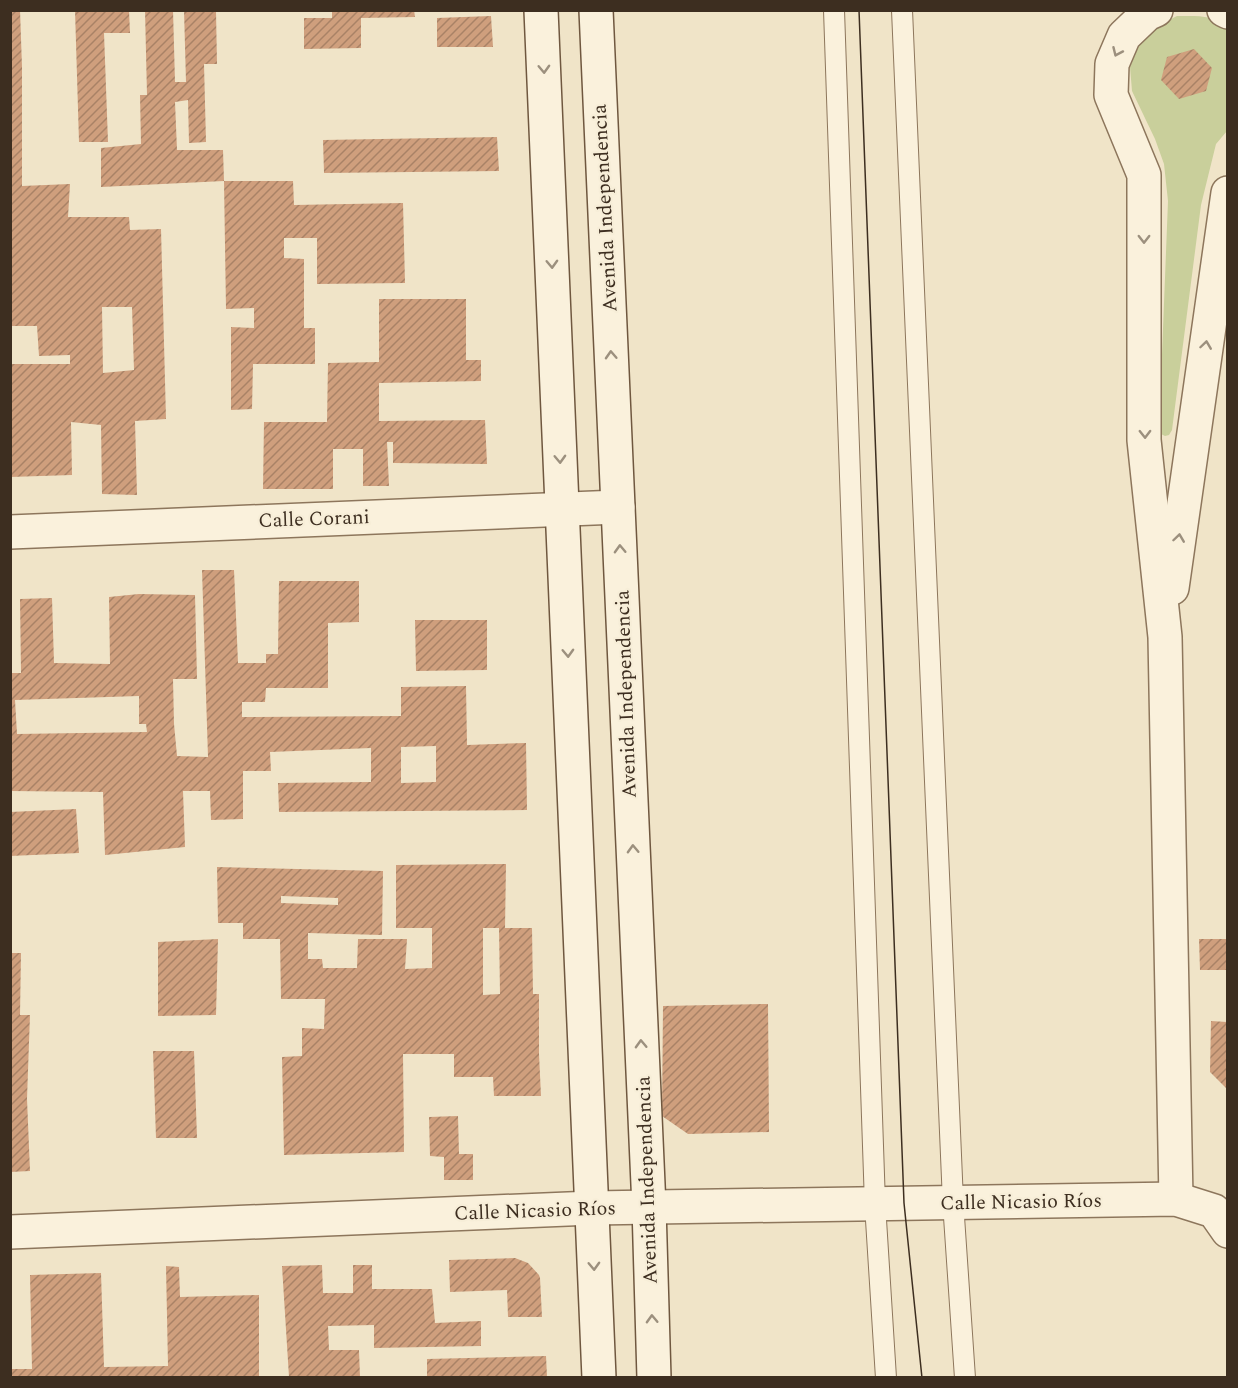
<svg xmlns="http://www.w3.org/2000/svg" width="1238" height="1388" font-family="Spectral,serif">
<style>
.park{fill:#c9cf9b}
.building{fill:url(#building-hatch);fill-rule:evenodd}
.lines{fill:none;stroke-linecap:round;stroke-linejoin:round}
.service-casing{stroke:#8d765c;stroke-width:22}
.minor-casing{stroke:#8d765c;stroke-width:36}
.secondary-casing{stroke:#6f573f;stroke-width:36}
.service{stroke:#faf1dc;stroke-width:20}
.minor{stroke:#faf1dc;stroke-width:33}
.secondary{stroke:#faf1dc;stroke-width:33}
.tram{stroke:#3d2e20;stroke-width:1.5}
.oneway{stroke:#9c907e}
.labels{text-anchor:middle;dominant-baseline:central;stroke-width:4.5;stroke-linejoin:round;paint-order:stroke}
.street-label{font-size:20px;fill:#3d2e20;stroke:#f7eed8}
</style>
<defs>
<pattern id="building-hatch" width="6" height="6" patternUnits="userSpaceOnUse" patternTransform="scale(1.5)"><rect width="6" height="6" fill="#cf9f7d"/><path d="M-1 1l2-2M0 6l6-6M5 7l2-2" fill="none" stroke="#a98266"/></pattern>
</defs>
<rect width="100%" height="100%" fill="#f0e4c8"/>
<!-- park -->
<path class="park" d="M 1177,16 C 1193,16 1215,14 1227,27 L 1227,131 L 1216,144 L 1201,205 L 1172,430 L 1169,435 L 1165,436 L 1161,434 L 1159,431 L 1168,201 L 1164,164 L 1155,139 L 1132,91 L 1130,67 L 1139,44 L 1155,27 Z"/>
<!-- building -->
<g class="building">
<path d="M 10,10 L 20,10 L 22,67 L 22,186 L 70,184 L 68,217 L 129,217 L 130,230 L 161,229 L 166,419 L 135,421 L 137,495 L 102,494 L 101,425 L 71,422 L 72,475 L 10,477 L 10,364 L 70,364 L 70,355 L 39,356 L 37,326 L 10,326 ZM 102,307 L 132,307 L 134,370 L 103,373 Z"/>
<path d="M 75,10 L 129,10 L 130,33 L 104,33 L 108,142 L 79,142 Z"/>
<path d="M 145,10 L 173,10 L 175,82 L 186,82 L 184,10 L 216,11 L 217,64 L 204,64 L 206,142 L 189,143 L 188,100 L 175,102 L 177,150 L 223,150 L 224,181 L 101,187 L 101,148 L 141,144 L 140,95 L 147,95 Z"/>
<path d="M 332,10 L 414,10 L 415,17 L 361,18 L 361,48 L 304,49 L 304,18 L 332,18 Z"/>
<path d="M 491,16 L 493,47 L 437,47 L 437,18 Z"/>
<path d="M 1194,49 L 1212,68 L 1206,91 L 1179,99 L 1161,80 L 1167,57 Z"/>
<path d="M 497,137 L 499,171 L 324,173 L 323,140 Z"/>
<path d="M 224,181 L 293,181 L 294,205 L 403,203 L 405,283 L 317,284 L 317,238 L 284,238 L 284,258 L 304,259 L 304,328 L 315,328 L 315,364 L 253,364 L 252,409 L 231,410 L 231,327 L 254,328 L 254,308 L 226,309 Z"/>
<path d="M 379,299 L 466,299 L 466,360 L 481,360 L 481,381 L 379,383 L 379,421 L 485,420 L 487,464 L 393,463 L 393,442 L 387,442 L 389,486 L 363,486 L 363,449 L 333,449 L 333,489 L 263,489 L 264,422 L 327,422 L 328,363 L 379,362 Z"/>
<path d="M 202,570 L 234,570 L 238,663 L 266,663 L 266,654 L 278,654 L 279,581 L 359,581 L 359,622 L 328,623 L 328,688 L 266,688 L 265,702 L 242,702 L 242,717 L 401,716 L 401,687 L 466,686 L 467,745 L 526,743 L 527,810 L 279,812 L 278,783 L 371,782 L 371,748 L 270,752 L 271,771 L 243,771 L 243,819 L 211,820 L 210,791 L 183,791 L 185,847 L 105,855 L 103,792 L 10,791 L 10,673 L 21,673 L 20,599 L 52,598 L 54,663 L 110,664 L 109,597 L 139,594 L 195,595 L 197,679 L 173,679 L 174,724 L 177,756 L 208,757 ZM 139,696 L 139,724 L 146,724 L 147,732 L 17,734 L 15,700 ZM 436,746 L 436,782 L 401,783 L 401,747 Z"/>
<path d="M 415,620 L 487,620 L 487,670 L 416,671 Z"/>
<path d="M 76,809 L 79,853 L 10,856 L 10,812 Z"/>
<path d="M 506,864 L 505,928 L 532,928 L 533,994 L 539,994 L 539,1054 L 541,1096 L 494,1096 L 493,1077 L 454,1077 L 454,1054 L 403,1054 L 404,1152 L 284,1155 L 282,1057 L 302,1056 L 302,1028 L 324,1029 L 325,999 L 281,999 L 280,939 L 243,939 L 243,923 L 218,923 L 217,867 L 383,871 L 382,935 L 308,933 L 308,959 L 322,959 L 323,968 L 357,968 L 358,939 L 407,939 L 405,969 L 432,968 L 432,928 L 396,928 L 396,865 ZM 281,896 L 338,898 L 338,905 L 281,903 ZM 483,928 L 499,928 L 500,994 L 483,995 Z"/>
<path d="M 218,939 L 216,1015 L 158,1016 L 158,942 Z"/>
<path d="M 1199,939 L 1227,939 L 1227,970 L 1200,970 Z"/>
<path d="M 10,953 L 21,953 L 20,1015 L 30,1015 L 27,1099 L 30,1171 L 10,1172 Z"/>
<path d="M 768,1004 L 769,1132 L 688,1134 L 662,1116 L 663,1006 Z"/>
<path d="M 1211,1021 L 1227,1022 L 1227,1089 L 1210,1072 Z"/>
<path d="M 153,1051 L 194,1051 L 197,1138 L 156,1138 Z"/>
<path d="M 458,1116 L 459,1154 L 473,1154 L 473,1180 L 444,1180 L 444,1157 L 430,1156 L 429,1117 Z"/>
<path d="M 515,1258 L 528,1263 L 539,1275 L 540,1278 L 542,1317 L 508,1317 L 507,1290 L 450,1292 L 449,1260 Z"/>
<path d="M 322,1265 L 323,1293 L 353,1293 L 353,1265 L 372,1265 L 372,1289 L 432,1289 L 435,1323 L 481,1321 L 481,1346 L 374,1348 L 374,1325 L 328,1326 L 329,1350 L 359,1350 L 360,1377 L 289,1377 L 282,1266 Z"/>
<path d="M 166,1266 L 179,1267 L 180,1297 L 259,1295 L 259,1377 L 10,1377 L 10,1369 L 32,1369 L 30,1275 L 101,1273 L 104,1367 L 168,1366 Z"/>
<path d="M 546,1356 L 547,1377 L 427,1377 L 427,1359 Z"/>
</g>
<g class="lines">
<defs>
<g id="service">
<path d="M 834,10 L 875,1204 L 886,1378"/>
<path d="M 902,10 L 953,1202 L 965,1378"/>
</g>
<g id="minor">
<path d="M 1156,10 L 1147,14 L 1124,36 L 1112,64 L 1111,95 L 1144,175 L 1144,440 L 1165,637 L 1176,1199"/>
<path d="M 1224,10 L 1228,12"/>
<path d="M 10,532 L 618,507"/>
<path d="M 1172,588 L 1228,193"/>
<path d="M 10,1232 L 592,1208 L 1176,1199 L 1214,1211 L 1228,1231"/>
</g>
<g id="secondary">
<path d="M 541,10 L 599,1378"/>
<path d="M 596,10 L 649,1207 L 654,1378"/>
</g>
</defs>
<!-- service casing -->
<use href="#service" class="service-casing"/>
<!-- minor casing -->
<use href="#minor" class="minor-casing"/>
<!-- secondary casing -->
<use href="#secondary" class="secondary-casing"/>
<!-- service -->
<use href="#service" class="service"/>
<!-- minor -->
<use href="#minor" class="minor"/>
<!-- secondary -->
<use href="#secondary" class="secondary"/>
<!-- tram -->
<path class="tram" d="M 859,10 L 904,1203 L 922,1378"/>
</g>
<!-- one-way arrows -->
<defs><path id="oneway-chevron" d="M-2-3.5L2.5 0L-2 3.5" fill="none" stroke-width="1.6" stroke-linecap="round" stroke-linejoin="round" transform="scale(1.5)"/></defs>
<g class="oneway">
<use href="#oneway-chevron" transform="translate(1117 52) rotate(114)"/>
<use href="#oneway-chevron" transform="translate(544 69) rotate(88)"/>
<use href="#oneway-chevron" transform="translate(1144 239) rotate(90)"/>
<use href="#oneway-chevron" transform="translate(552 264) rotate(88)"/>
<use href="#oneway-chevron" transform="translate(1206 345) rotate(-82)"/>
<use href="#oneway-chevron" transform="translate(611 355) rotate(-93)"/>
<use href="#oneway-chevron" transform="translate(1145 434) rotate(89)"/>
<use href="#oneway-chevron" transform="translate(560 459) rotate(88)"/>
<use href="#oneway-chevron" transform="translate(1179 538) rotate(-82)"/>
<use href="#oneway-chevron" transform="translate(620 549) rotate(-92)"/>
<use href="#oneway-chevron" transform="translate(568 653) rotate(88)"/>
<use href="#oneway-chevron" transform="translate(633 849) rotate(-92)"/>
<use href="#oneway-chevron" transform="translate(641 1044) rotate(-92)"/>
<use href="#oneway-chevron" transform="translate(594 1266) rotate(88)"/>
<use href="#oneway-chevron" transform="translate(652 1319) rotate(-92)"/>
</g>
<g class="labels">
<!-- street labels -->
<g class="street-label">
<text transform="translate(605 208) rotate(-93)">Avenida Independencia</text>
<text transform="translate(314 519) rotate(-2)">Calle Corani</text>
<text transform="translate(626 694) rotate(-92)">Avenida Independencia</text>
<text transform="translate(647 1180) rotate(-92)">Avenida Independencia</text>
<text transform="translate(1021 1202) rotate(-1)">Calle Nicasio Ríos</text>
<text transform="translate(535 1211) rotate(-2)">Calle Nicasio Ríos</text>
</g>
</g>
<!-- border -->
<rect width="1238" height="1388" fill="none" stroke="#3d2e20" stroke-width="24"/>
</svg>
